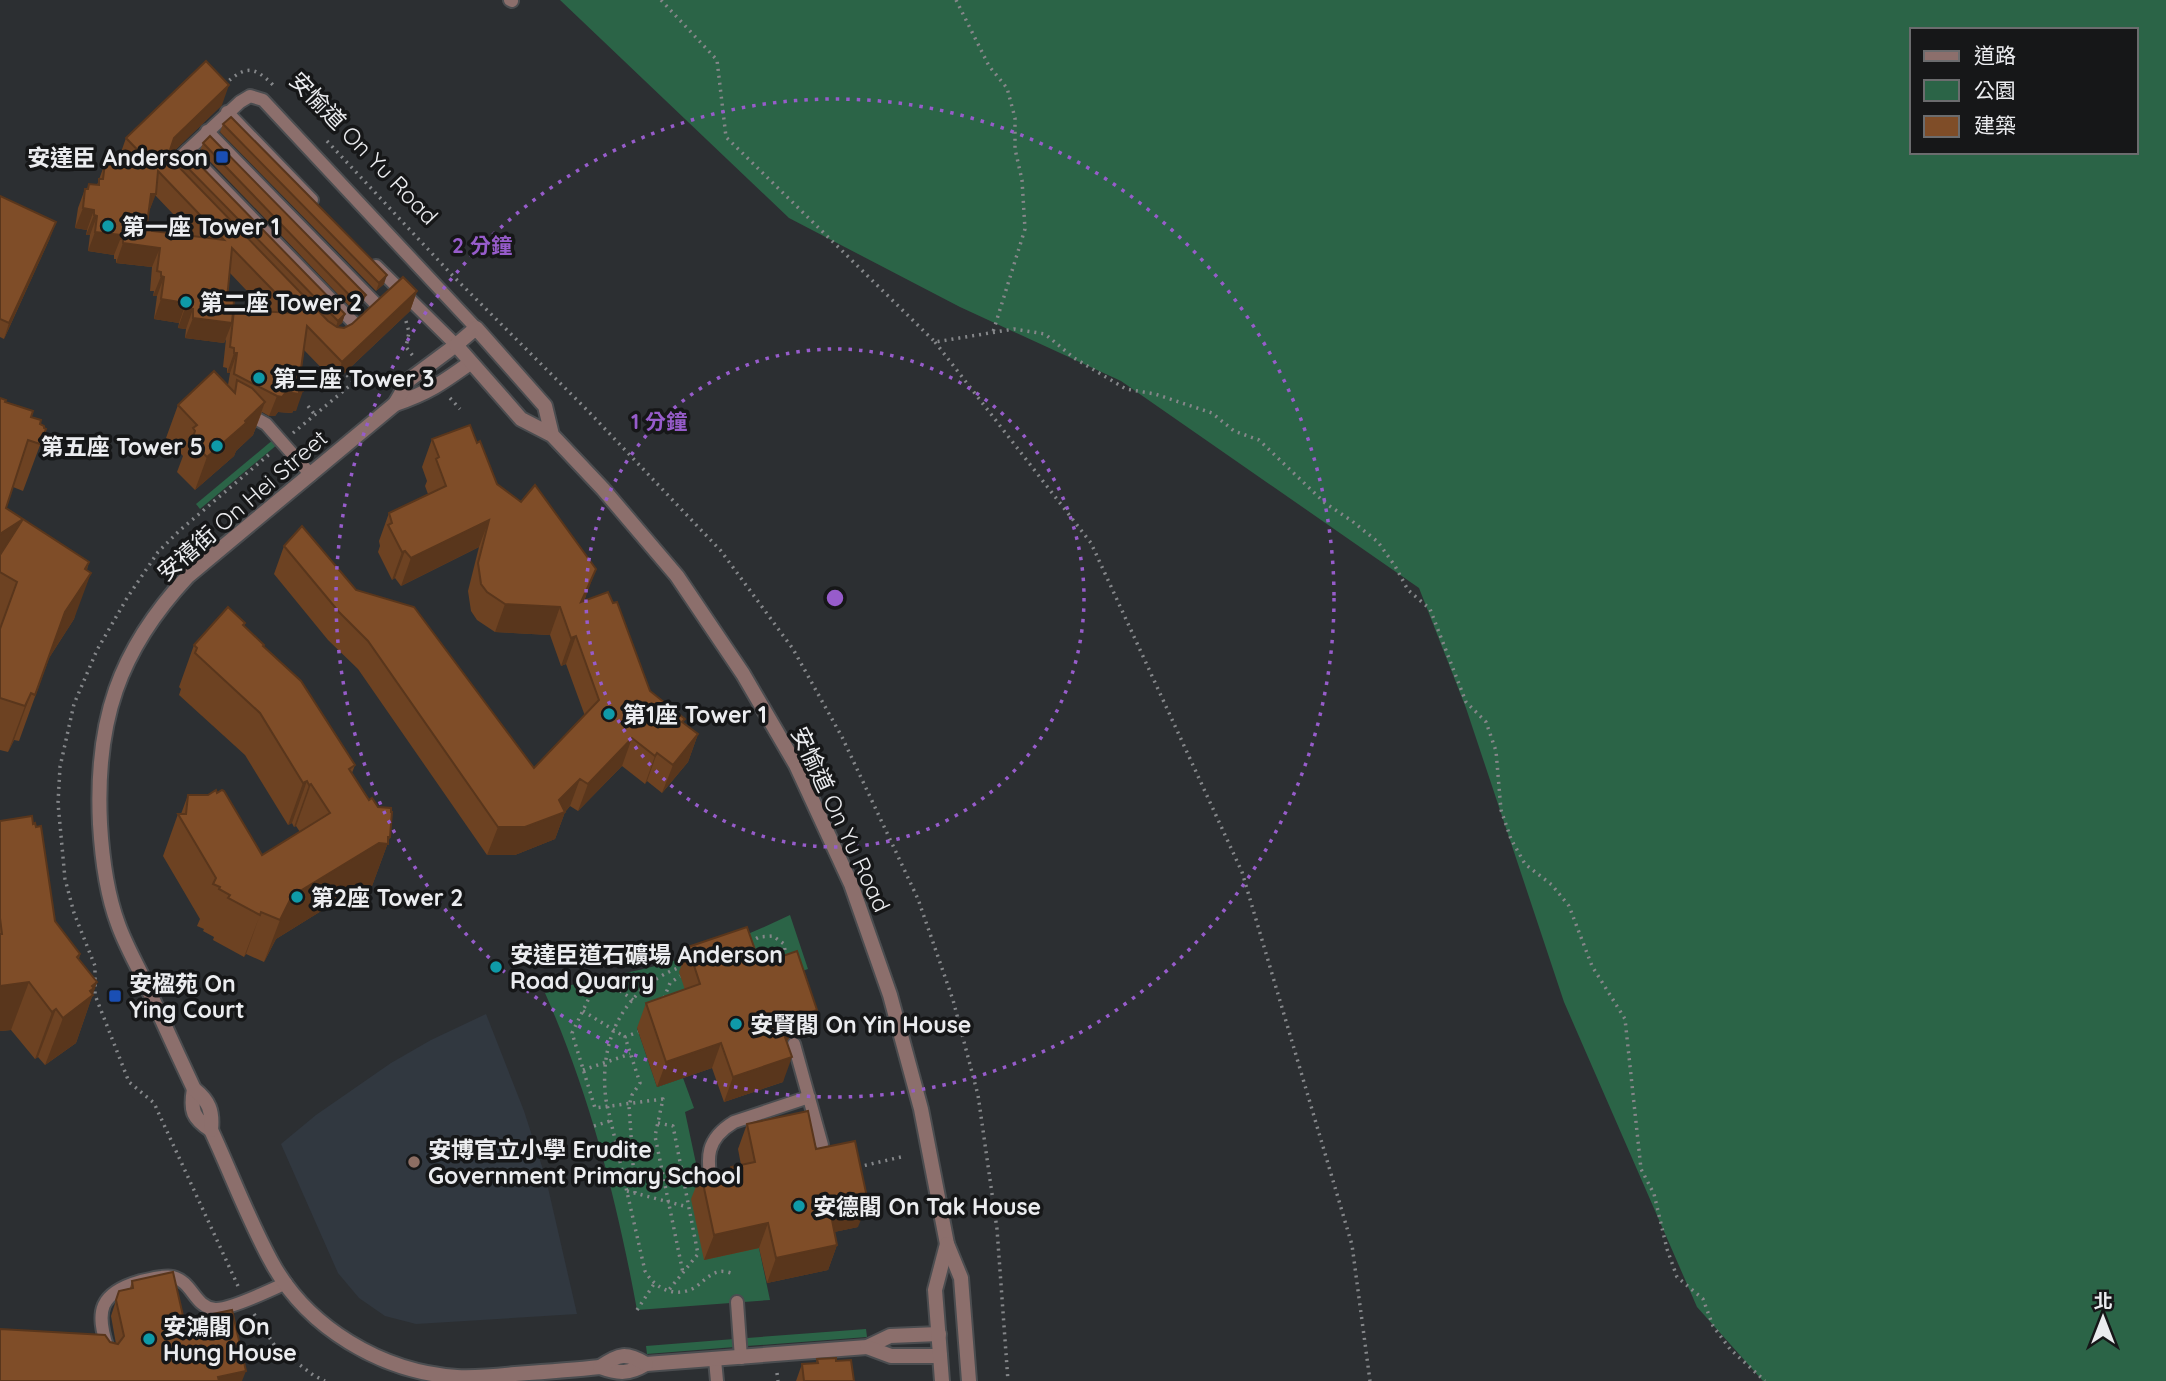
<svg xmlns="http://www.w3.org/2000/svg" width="2166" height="1381" font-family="Quicksand,'Noto Sans TC',sans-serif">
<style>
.built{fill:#313840}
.green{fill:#2b6447;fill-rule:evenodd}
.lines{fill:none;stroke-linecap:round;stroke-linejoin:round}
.service-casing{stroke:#4b4d50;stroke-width:16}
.minor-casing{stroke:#4b4d50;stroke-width:18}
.tertiary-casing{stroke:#4b4d50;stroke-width:18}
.path{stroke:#85878a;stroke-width:3.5;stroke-dasharray:2 5;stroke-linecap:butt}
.service{stroke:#8c6f6c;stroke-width:12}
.minor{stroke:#8c6f6c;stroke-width:14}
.tertiary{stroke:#8c6f6c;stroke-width:14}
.wall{fill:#6d4222;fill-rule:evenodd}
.shaded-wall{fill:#59361c}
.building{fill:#7f4d28;stroke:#59361c;stroke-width:2;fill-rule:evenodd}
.ring{fill:none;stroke:#975ccb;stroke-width:3.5;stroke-dasharray:3.5 7}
.transit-dot{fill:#1a4fb4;stroke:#161718;stroke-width:2.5}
.culture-dot{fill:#0f9aa8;stroke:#161718;stroke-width:2.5}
.education-dot{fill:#8d6e63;stroke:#161718;stroke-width:2.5}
.labels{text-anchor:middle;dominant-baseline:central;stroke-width:7;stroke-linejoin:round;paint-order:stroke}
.street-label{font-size:23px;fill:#ebecef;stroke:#161718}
.poi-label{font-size:23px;font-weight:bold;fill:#ebecef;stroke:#161718;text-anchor:start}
.centre{fill:#975ccb;stroke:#161718;stroke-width:3.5}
.ring-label{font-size:21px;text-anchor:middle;font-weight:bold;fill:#975ccb;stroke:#161718;stroke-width:7;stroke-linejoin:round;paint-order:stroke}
</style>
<rect width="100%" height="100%" fill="#2c2f32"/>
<!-- built -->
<path class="built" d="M 486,1014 L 524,1111 L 546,1179 L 577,1314 L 416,1324 L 385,1316 L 359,1298 L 338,1273 L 281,1144 L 316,1115 L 391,1063 L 431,1040 Z"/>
<!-- green -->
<g class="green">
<path d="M 560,0 L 2166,0 L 2166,1381 L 1763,1381 L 1697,1307 L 1564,1002 L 1466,708 L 1419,588 L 1121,381 L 960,307 L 789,218 ZM 1912,30 L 2136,30 L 2136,152 L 1912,152 Z"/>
<path d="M 274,439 L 278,444 L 200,509 L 196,504 Z"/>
<path d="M 790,915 L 808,969 L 637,1028 L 657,1087 L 683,1078 L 694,1108 L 685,1112 L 703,1196 L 759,1248 L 770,1300 L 637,1310 C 617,1201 590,1095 545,993 C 581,980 618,976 655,966 C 702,954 746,936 790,915 Z"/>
<path d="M 866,1329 L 867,1337 L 747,1346 L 747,1338 Z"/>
<path d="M 734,1339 L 735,1347 L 647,1354 L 646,1346 Z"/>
</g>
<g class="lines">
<defs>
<g id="service">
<path d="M 510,0 L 512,1"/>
<path d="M 227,112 L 312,200"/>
<path d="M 207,131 L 375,303"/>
<path d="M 187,151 L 354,323"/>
<path d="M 172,175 L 171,171 L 173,164 L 240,102 L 250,96 L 263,100 L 476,328"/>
<path d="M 376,266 L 456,345"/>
<path d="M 246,413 L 266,424 L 311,475"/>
<path d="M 794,1044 L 822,1145"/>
<path d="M 712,1187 C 706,1157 706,1139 734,1122 L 809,1097"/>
<path d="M 737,1302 L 741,1358"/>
<path d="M 108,1349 C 95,1311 99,1293 141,1281 C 152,1279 163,1275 173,1277 C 193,1282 194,1307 215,1309 C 229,1310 271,1290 286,1283"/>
<path d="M 715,1360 L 717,1381"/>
</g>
<g id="minor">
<path d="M 395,404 C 428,393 442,383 470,363"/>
<path d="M 194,1089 C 190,1111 193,1118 211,1130 C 231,1173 248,1219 271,1261 C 307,1328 382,1372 457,1377 C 476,1378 496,1376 515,1374 C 544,1372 572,1370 600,1367 C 619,1374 629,1374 646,1364 L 867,1347 L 890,1336 L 939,1334"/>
<path d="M 211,1130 C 213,1111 209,1101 194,1089 C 177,1053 161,1018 145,982 C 136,963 125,944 118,924 C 106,892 102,858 100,824 C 95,722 118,651 188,576 L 395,404 L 409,380 L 456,345"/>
<path d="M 867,1347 L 891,1356 L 940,1356"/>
<path d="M 600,1367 C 619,1354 626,1352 646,1364"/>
</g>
<g id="tertiary">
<path d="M 552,435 L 545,406 L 476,328 L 456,345 L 521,419 L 552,435 L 603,489 L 677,576 L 743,674 L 796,765 L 851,884 L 890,995 L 921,1109 L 947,1244 L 961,1278 L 969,1381"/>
<path d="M 942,1381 L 935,1290 L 947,1244"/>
</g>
</defs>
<!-- service casing -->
<use href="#service" class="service-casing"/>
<!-- minor casing -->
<use href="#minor" class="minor-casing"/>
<!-- tertiary casing -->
<use href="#tertiary" class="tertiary-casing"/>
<!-- path -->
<g class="path">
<path d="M 661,0 L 717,60 L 726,137 L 935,342 L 1014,329 L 1045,334 L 1074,358 L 1126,389 L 1155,394 L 1212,413 L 1234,431 L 1259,440 L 1325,503 L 1352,521 L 1378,542 L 1395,566 L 1408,590 L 1430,609 L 1466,702 L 1486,722 L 1496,751 L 1501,810 L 1511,839 L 1525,864 L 1552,885 L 1569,906 L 1592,966 L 1625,1019 L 1641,1169 L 1654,1194 L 1667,1249 L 1677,1277 L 1703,1299 L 1713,1326 L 1730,1349 L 1765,1381"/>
<path d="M 956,0 L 989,66 L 1007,88 L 1015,118 L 1015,149 L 1022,180 L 1025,229 L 993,332"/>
<path d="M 224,85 C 245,66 253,65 273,85"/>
<path d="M 327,141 L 453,276 L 588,411 L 721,551 L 793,649 L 842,737 L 918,899 L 953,1000 L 978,1095 L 997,1229 L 1008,1381"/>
<path d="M 406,321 L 409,332 L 406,347 L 413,356"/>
<path d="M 935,342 L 1091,543 L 1242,872 L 1352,1245 L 1370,1381"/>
<path d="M 342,370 L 360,389"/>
<path d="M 450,398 L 460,409"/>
<path d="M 308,406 L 315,415"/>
<path d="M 293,433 L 353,383"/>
<path d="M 750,942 L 759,937 L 773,936 L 784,944 L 786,957"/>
<path d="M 683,966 C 624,987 598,1040 606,1100 L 645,1271 C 655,1289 675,1298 694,1288 C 702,1283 709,1274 718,1272 C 723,1270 730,1273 735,1274"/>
<path d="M 664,998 L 670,983 L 680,976"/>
<path d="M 633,1000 L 611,984 L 591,994 L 572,1033 L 595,1108 L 663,1099 L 655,1136 L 683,1273"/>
<path d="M 583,1011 L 625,1037"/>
<path d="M 583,1070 L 630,1054"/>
<path d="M 658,1123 L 673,1126 L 698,1254 L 668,1291"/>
<path d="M 594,1126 L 610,1121"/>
<path d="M 858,1167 L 901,1157"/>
<path d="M 627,1191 L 688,1207"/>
<path d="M 635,1193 L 629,1106 L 632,1095 L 640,1083 L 625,1037 L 638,1032"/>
<path d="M 238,1286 L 154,1103 L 129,1082 L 95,995 L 95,966 L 74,913 L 65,879 L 58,803 L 60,767 L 74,704 L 97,650 L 127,598 L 158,552 L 179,531 L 272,452"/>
<path d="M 637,1310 L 654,1284"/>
<path d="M 254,1314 L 275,1346 L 313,1375 L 325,1381"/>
<path d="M 777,1373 L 778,1381"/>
</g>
<!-- service -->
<use href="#service" class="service"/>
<!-- minor -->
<use href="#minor" class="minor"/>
<!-- tertiary -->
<use href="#tertiary" class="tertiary"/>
</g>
<!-- wall -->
<g class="wall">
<path d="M 222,105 L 171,154 L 173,161 L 181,169 L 183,163 L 345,314 L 342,323 L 337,327 L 344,328 L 417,291 L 410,311 L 335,382 L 304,350 L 296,411 L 293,411 L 292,413 L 278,412 L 275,416 L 269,416 L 262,412 L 253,435 L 236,451 L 234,456 L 195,490 L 177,472 L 183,456 L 166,438 L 178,405 L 228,385 L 230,373 L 227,373 L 227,368 L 223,367 L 226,339 L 224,343 L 185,338 L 186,329 L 178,328 L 179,323 L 154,319 L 157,296 L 153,296 L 154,291 L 150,291 L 152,267 L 116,263 L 116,259 L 114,259 L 114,255 L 88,251 L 90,235 L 86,235 L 87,230 L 75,228 L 78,208 L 85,189 L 87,189 L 89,184 L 97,185 L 105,163 L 126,165 L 119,158 L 126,138 ZM 155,195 L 194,236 L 152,231 L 147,224 L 148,214 ZM 230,273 L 267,312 L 234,310 L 232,314 L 227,299 Z"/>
<path d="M 223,124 L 384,284 L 376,291 L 220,132 Z"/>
<path d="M 203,143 L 363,303 L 354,311 L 200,151 Z"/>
<path d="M 0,196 L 50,238 L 4,339 L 0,337 Z"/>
<path d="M 0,398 L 31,417 L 44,428 L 46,429 L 23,491 L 13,487 L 6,508 L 89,562 L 74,619 L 49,658 L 19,741 L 14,740 L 8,752 L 0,750 Z"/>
<path d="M 432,439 L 477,443 L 497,484 L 586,596 L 584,601 L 650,691 L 683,723 L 698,734 L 688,762 L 662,793 L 647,781 L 645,784 L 622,766 L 578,811 L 570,806 L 565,812 L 555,839 L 515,855 L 487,855 L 358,669 L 328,640 L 274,574 L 284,546 L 356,590 L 534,768 L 585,716 L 566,664 L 561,666 L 550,635 L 495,632 L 477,620 L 471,611 L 468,591 L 479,547 L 401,586 L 395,578 L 392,580 L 378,552 L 380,546 L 379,541 L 389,513 L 428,494 L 425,486 L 427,481 L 422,467 Z"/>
<path d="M 245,623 L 244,626 L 263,646 L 355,765 L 352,773 L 390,837 L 372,886 L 363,885 L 276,939 L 264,962 L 246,954 L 244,957 L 213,940 L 214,937 L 203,931 L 204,929 L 197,926 L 200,919 L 163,856 L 178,814 L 181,814 L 188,795 L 262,855 L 300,832 L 296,826 L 294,827 L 292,823 L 288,825 L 245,755 L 179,695 L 181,689 L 179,687 L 194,645 Z"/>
<path d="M 0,821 L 33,824 L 55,921 L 80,954 L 79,959 L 97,982 L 76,1043 L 45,1065 L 38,1057 L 35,1059 L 11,1030 L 0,1031 Z"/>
<path d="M 688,947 L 760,964 L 817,1010 L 808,1035 L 800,1038 L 791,1036 L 787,1041 L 783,1082 L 724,1102 L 712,1068 L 657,1087 L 637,1028 L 646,1003 L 685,990 L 679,972 Z"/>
<path d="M 747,1124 L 816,1149 L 858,1227 L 834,1232 L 837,1245 L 828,1270 L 767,1283 L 759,1248 L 704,1260 L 691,1199 L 701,1174 L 724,1177 L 728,1174 L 731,1167 L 741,1165 L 738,1149 Z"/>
<path d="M 132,1281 L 184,1320 L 242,1381 L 110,1342 L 116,1344 L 111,1316 L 119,1291 L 130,1288 Z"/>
<path d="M 817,1359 L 836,1361 L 854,1381 L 796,1381 L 802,1364 L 816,1363 Z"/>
</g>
<!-- shaded-wall -->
<g class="shaded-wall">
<path d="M 229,85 L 222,105 L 167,158 L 174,138 Z"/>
<path d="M 151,194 L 156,194 L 148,214 Z"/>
<path d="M 83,208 L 94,210 L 87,230 L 75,228 Z"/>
<path d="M 94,215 L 97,216 L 90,235 L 86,235 Z"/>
<path d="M 56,222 L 50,238 L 4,339 L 9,323 Z"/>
<path d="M 95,232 L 122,235 L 114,255 L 88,251 Z"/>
<path d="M 123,243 L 160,248 L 152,267 L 116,263 Z"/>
<path d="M 387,275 L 384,284 L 376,291 L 379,283 Z"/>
<path d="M 161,276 L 164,277 L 157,296 L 153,296 Z"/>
<path d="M 417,291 L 410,311 L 335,382 L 342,362 Z"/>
<path d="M 366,295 L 363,303 L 354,311 L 357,303 Z"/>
<path d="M 161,299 L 186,303 L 179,323 L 154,319 Z"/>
<path d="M 185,308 L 193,309 L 186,329 L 178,328 Z"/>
<path d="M 345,314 L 342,323 L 335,329 L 338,321 Z"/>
<path d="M 193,318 L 232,323 L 224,343 L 185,338 Z"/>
<path d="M 234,353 L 237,353 L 230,373 L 227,373 Z"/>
<path d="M 299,391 L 303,391 L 296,411 L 293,411 L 292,413 L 278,412 L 275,416 L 269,416 L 277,396 L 286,392 Z"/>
<path d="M 265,402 L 253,435 L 236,451 L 234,456 L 195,490 L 207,457 Z"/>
<path d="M 23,519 L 0,570 L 0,534 Z"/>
<path d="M 489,520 L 479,547 L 401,586 L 411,558 Z"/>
<path d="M 405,551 L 395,578 L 392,580 L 402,552 Z"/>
<path d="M 89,562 L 78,592 L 91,573 L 74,619 L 49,658 L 65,612 L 85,569 Z"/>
<path d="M 596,569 L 586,596 L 570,630 L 581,602 Z"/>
<path d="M 505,604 L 560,607 L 550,635 L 495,632 Z"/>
<path d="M 576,636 L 566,664 L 561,666 L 571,638 Z"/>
<path d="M 31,693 L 14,740 L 8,752 L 25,706 Z"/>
<path d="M 698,734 L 688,762 L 662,793 L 673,765 Z"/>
<path d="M 632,738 L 622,766 L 578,811 L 588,784 Z"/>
<path d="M 657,753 L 647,781 L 645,784 L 655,756 Z"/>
<path d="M 580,779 L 570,806 L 565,812 L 555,839 L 515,855 L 487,855 L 498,827 L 559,800 Z"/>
<path d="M 307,781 L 292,823 L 288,825 L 303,783 Z"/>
<path d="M 311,784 L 296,826 L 294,827 L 309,785 Z"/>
<path d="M 388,837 L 390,837 L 372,886 L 363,885 L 276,939 L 264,962 L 280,920 L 292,896 Z"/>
<path d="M 261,912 L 246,954 L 244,957 L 260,915 Z"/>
<path d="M 29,982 L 11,1030 L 0,1031 L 0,986 Z"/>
<path d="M 97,982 L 76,1043 L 45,1065 L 63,1018 Z"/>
<path d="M 56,1009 L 38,1057 L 35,1059 L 52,1012 Z"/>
<path d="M 817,1010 L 808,1035 L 800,1038 L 809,1013 Z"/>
<path d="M 800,1011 L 791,1036 L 785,1043 L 780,1023 Z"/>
<path d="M 721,1043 L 712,1068 L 657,1087 L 666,1062 Z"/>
<path d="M 792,1057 L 783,1082 L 724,1102 L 733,1077 Z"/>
<path d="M 868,1202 L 858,1227 L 820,1235 L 830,1210 Z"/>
<path d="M 768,1223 L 759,1248 L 704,1260 L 714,1235 Z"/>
<path d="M 837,1245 L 828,1270 L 767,1283 L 776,1258 Z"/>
<path d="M 246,1371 L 242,1381 L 216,1381 L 218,1377 Z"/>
</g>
<!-- building -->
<g class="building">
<path d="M 206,61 L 229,85 L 174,138 L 170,150 L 173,161 L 328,321 L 337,327 L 344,328 L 352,324 L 403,277 L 417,291 L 342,362 L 307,326 L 300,376 L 305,376 L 303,391 L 299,391 L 299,394 L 286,392 L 282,397 L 277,396 L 234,374 L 237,353 L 234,353 L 234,348 L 230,347 L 234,310 L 295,313 L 232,248 L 227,299 L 234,300 L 232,323 L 193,318 L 193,309 L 185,308 L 186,303 L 161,299 L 164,277 L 161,276 L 161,272 L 157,271 L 160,248 L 123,243 L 123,239 L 121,239 L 122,235 L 95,232 L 97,216 L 94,215 L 94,210 L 83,208 L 85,189 L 88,189 L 89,184 L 99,185 L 99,179 L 103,179 L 105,163 L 155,168 L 126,138 ZM 158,171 L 224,240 L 152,231 L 153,225 L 147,224 L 151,194 L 156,194 Z"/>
<path d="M 231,117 L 387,275 L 379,283 L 223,124 Z"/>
<path d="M 210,136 L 366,295 L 357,303 L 203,143 Z"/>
<path d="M 190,155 L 345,314 L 338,321 L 183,163 Z"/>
<path d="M 0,196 L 56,222 L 9,323 L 0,319 Z"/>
<path d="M 214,371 L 235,393 L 237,380 L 252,388 L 265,402 L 245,421 L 246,423 L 207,457 L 189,439 L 194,434 L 195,431 L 193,428 L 197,425 L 178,405 Z"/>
<path d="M 0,398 L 6,400 L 5,402 L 33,411 L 31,417 L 41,420 L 40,424 L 44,426 L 44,428 L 46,429 L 40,444 L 28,440 L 6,508 L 89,562 L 85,569 L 91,573 L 65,612 L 35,695 L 31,693 L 25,706 L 0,698 L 0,629 L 17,582 L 0,572 L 0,555 L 23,519 L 0,534 Z"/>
<path d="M 470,425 L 477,443 L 480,441 L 497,484 L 521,502 L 535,485 L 596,569 L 581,602 L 608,592 L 613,603 L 617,602 L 650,691 L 685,719 L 682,722 L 698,734 L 673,765 L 657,753 L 655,756 L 632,738 L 588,784 L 580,779 L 559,800 L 565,812 L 525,827 L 498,827 L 368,641 L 339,612 L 284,546 L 302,526 L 356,590 L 414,607 L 534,768 L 599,700 L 576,636 L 571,638 L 560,607 L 505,604 L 487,592 L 481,584 L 478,563 L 489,520 L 411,558 L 405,551 L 402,552 L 388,525 L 392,523 L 389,513 L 446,486 L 436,459 L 439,457 L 432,439 Z"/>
<path d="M 228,607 L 245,623 L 243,625 L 264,645 L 263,646 L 301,681 L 355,765 L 349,769 L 369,800 L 372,798 L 378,807 L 391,808 L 391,812 L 392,812 L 390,837 L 388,837 L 388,844 L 379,843 L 292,896 L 280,920 L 261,912 L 260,915 L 228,898 L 230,895 L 219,889 L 220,887 L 213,884 L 216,878 L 178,814 L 186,814 L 188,795 L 208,795 L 216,790 L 217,793 L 222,790 L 224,791 L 262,855 L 330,813 L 311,784 L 309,785 L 307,781 L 303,783 L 260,713 L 195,653 L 197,648 L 194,645 Z"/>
<path d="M 32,816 L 33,824 L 35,823 L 36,827 L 41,826 L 55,921 L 80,954 L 77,957 L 97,982 L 92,986 L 94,988 L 90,991 L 93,995 L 63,1018 L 56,1009 L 52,1012 L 29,982 L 0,986 L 0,934 L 2,934 L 0,918 L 0,821 Z"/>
<path d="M 747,927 L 760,964 L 797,951 L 817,1010 L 809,1013 L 800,1011 L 795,1018 L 780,1023 L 792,1057 L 733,1077 L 721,1043 L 666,1062 L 646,1003 L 700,984 L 688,947 Z"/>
<path d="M 808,1111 L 816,1149 L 855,1141 L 868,1202 L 830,1210 L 837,1245 L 776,1258 L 768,1223 L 714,1235 L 701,1174 L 714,1171 L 719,1177 L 724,1177 L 730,1172 L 731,1167 L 755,1162 L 747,1124 Z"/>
<path d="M 173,1272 L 184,1320 L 232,1310 L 246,1371 L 218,1377 L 219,1381 L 0,1381 L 0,1329 L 105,1335 L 110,1342 L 118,1344 L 124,1336 L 116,1300 L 119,1291 L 133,1288 L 132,1281 Z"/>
<path d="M 836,1358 L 836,1361 L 851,1360 L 854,1381 L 804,1381 L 802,1364 L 818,1363 L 817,1359 Z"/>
</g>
<!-- distance rings -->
<g class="ring">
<circle cx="835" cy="598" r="249"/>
<circle cx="835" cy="598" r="499"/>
</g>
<!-- markers -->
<g class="transit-dot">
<rect x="215" y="150" width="14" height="14" rx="3.5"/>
<rect x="108" y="989" width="14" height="14" rx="3.5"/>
</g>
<g class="culture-dot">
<circle cx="108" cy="226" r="7"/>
<circle cx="186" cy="302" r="7"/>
<circle cx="259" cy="378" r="7"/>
<circle cx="217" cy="446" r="7"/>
<circle cx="609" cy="714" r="7"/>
<circle cx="297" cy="897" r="7"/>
<circle cx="496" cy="967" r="7"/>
<circle cx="736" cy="1024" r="7"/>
<circle cx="799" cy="1206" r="7"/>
<circle cx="149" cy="1339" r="7"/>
</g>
<circle class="education-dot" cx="414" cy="1162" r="7"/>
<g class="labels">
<!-- street labels -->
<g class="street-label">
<text transform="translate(364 148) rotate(46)">安愉道 On Yu Road</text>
<text transform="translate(242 505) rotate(-41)">安禧街 On Hei Street</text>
<text transform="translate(841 819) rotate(65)">安愉道 On Yu Road</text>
</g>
<!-- poi labels -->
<g class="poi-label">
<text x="208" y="157" text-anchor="end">安達臣 Anderson</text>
<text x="122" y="226">第一座 Tower 1</text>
<text x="200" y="302">第二座 Tower 2</text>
<text x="273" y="378">第三座 Tower 3</text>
<text x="203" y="446" text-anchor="end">第五座 Tower 5</text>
<text x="623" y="714">第1座 Tower 1</text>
<text x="311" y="897">第2座 Tower 2</text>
<text x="510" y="954">安達臣道石礦場 Anderson<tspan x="510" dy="26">Road Quarry</tspan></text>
<text x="129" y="983">安楹苑 On<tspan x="129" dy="26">Ying Court</tspan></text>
<text x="750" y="1024">安賢閣 On Yin House</text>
<text x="428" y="1149">安博官立小學 Erudite<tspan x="428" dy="26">Government Primary School</tspan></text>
<text x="813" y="1206">安德閣 On Tak House</text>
<text x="163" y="1326">安鴻閣 On<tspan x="163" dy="26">Hung House</tspan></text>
</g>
</g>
<circle cx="835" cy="598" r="10" class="centre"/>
<g class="ring-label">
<text x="482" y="253">2 分鐘</text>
<text x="659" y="429">1 分鐘</text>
</g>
<!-- legend -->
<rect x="1910" y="28" width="228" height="126" fill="#161718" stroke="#6b6c6e" stroke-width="2"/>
<rect x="1924" y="51" width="35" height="10" fill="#8c6f6c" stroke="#6b6c6e" stroke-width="2"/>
<text x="1974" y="63" font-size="21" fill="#ebecef">道路</text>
<rect x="1924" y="80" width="35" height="21" fill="#2b6447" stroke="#6b6c6e" stroke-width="2"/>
<text x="1974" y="98" font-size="21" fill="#ebecef">公園</text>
<rect x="1924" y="116" width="35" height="21" fill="#7f4d28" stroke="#6b6c6e" stroke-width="2"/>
<text x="1974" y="133" font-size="21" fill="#ebecef">建築</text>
<!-- north arrow -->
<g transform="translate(2103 1318)" stroke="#161718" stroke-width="5" paint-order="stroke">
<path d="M0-5L12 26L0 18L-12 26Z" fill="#ebecef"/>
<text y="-10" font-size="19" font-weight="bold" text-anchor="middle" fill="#ebecef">北</text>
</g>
</svg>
